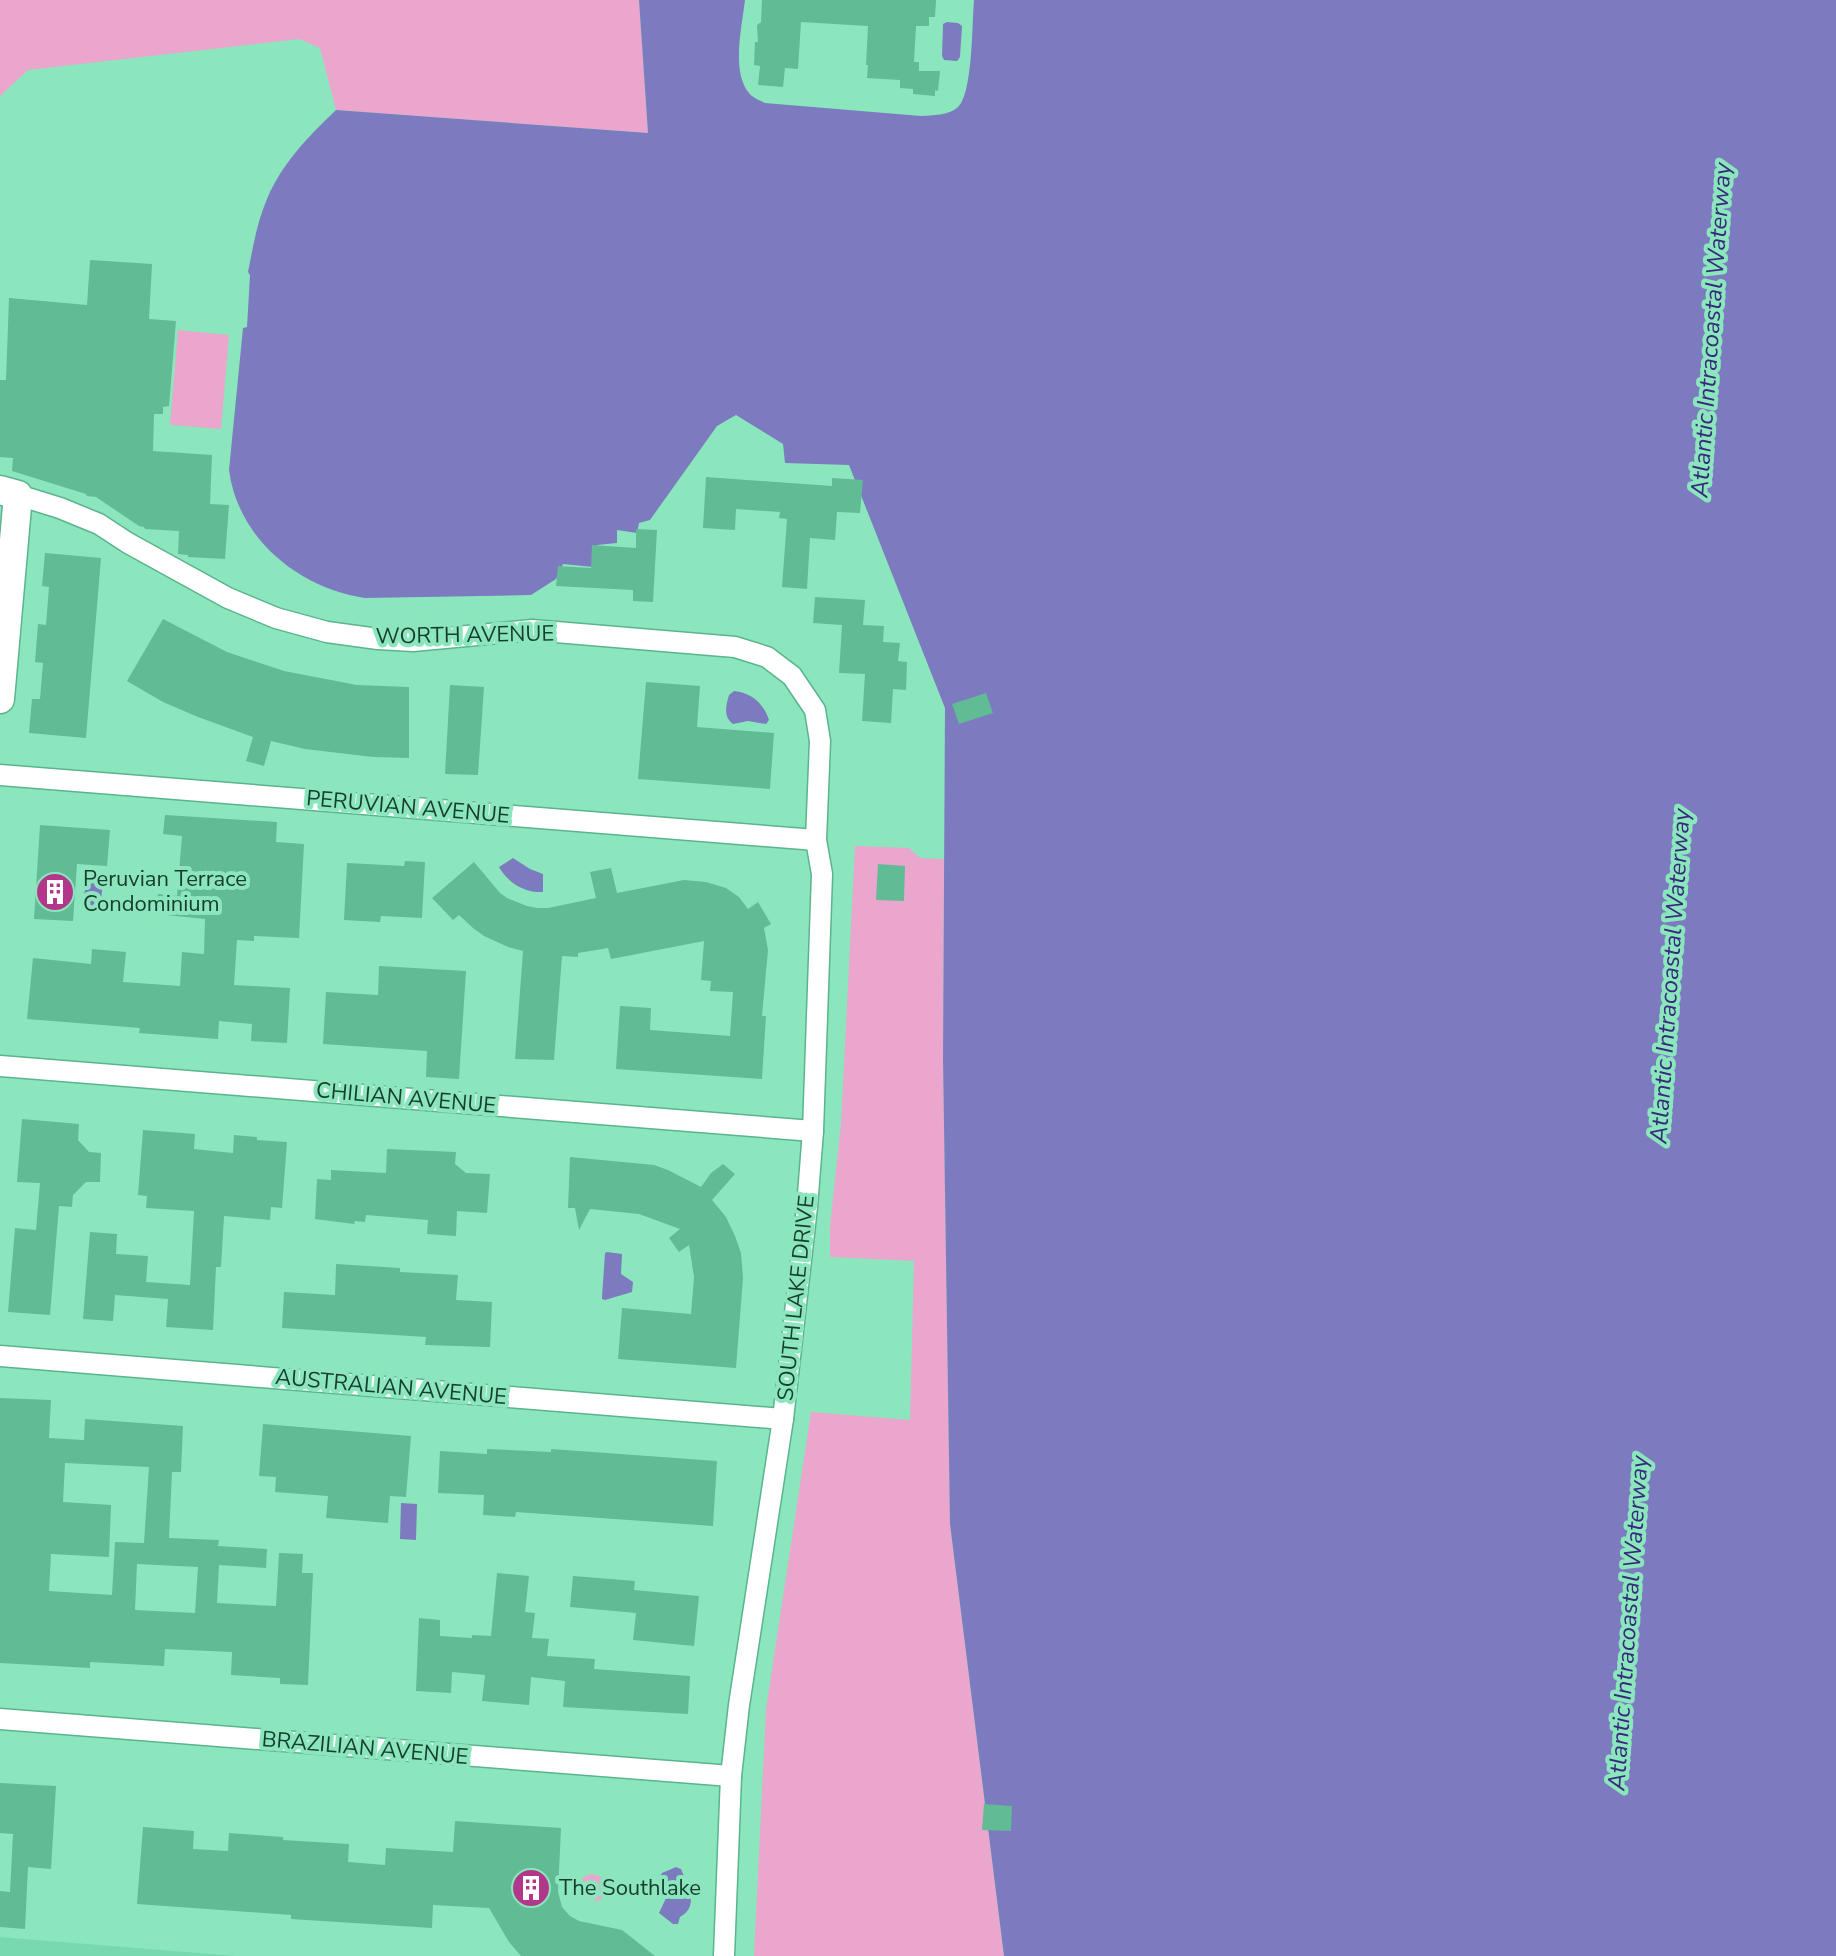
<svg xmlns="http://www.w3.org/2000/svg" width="1836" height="1956" font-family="'Nunito Sans',sans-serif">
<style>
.built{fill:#78d9af}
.green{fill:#eaa6cd}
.water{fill:#7c7bc0}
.building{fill:#61bb94;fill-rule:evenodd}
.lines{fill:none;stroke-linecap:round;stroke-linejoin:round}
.street-casing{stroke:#5ab48d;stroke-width:23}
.secondary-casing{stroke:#5ab48d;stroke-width:31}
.street{stroke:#fff;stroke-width:20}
.secondary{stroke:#fff;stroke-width:28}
.labels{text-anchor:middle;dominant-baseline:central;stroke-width:8;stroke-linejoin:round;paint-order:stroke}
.street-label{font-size:22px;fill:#173d2e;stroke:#8ce6bd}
.poi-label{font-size:22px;fill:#173d2e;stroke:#8ce6bd;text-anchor:start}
.water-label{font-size:24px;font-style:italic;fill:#362a7c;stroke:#8ce6bd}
</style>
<rect width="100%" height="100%" fill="#8ce6bd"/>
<!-- built -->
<path class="built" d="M 0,1937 L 236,1956 L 0,1956 Z"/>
<!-- green -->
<g class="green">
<path d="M 0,0 L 639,0 L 648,133 L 336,110 L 320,48 L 299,39 L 28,70 L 0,96 Z"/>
<path d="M 178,330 L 229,335 L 221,429 L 170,425 Z"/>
<path d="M 855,846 L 909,848 L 920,858 L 944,859 L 943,1059 L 950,1524 L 1004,1956 L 754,1956 L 766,1709 L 811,1412 L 910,1420 L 914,1261 L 830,1257 L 830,1226 L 841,1124 Z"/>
<path d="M 592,1874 L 601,1877 L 607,1886 L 605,1897 L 594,1903 L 597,1899 L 587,1899 L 582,1892 L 578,1894 C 578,1883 580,1877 592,1874 Z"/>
</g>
<!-- water -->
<g class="water">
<path d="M 639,0 L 745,0 C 742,27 731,71 749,93 C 753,98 759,100 765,103 L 921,116 C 933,115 948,116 958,107 C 973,94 972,22 974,0 L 1836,0 L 1836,1956 L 1004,1956 L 950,1524 L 943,1059 L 945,708 L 849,465 L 785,463 L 783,444 L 736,415 L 717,426 L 650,520 L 639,523 L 637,533 L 617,530 L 617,543 L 597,545 L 593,567 L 563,564 L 556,579 L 531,595 L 365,598 C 299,588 238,539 229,470 L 243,328 L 247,327 L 250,275 L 248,272 C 253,247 257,222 267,199 C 282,163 309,136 336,110 L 648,133 Z"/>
<path d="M 947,22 L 958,23 L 962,26 L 960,57 L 957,61 L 944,60 L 942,56 L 943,24 Z"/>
<path d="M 734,691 C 752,693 763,703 769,720 L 766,724 L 748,721 L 733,724 C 723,717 726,705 729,695 Z"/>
<path d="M 513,858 L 530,869 L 543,874 L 543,892 C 525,893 508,883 499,867 Z"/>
<path d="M 96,879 L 103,883 C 103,886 102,889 102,892 C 100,901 107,907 96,912 L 88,911 C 82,900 82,884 96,879 Z"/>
<path d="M 607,1252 L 622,1254 L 621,1274 L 633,1282 L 632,1292 L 605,1300 L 602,1299 L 602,1297 L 605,1253 Z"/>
<path d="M 401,1503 L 417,1504 L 416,1540 L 400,1539 Z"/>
<path d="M 676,1867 L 681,1869 C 688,1886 700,1906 680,1917 L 678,1924 L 673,1924 L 659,1913 L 667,1896 L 659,1878 L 662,1873 Z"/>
</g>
<!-- building -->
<g class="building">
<path d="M 762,0 L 936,0 L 935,17 L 929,17 L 929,26 L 916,26 L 914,62 L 919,62 L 919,71 L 940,71 L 938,91 L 935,90 L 935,96 L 913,94 L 913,89 L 900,88 L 900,80 L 867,78 L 868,65 L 866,65 L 868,26 L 801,22 L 798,69 L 785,68 L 783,87 L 758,85 L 760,66 L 754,65 L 755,42 L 758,42 L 757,25 L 761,22 Z"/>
<path d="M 90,260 L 152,264 L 149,319 L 176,321 L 169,406 L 163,407 L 163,414 L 154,414 L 153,451 L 212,455 L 210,504 L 229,505 L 225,559 L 188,557 L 188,555 L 178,554 L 179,531 L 145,529 L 144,527 L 139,526 L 96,497 L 87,496 L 86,494 L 12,471 L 13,458 L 0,457 L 0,380 L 6,380 L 9,298 L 87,305 Z"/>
<path d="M 706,477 L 832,486 L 832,478 L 863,480 L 860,513 L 837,512 L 835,540 L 810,538 L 807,589 L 782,587 L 787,519 L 779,518 L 780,512 L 736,509 L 735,530 L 703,528 Z"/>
<path d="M 636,529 L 657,530 L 653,602 L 633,601 L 633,590 L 556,586 L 558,566 L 591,568 L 592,545 L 636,548 Z"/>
<path d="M 45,553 L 101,558 L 86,738 L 29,733 L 32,699 L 40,699 L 43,663 L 35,662 L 38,624 L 46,625 L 49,587 L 42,586 Z"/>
<path d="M 815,597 L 865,600 L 863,625 L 884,626 L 883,642 L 900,643 L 898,661 L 907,662 L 906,690 L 893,689 L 891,723 L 862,721 L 865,674 L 839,673 L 842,625 L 813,623 Z"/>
<path d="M 163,619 L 227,652 L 284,671 L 357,685 L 409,687 L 409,758 L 373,757 L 305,749 L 271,741 L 264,766 L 246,761 L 253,737 L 198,717 L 163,702 L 127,681 Z"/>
<path d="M 646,682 L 700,686 L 697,727 L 774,733 L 770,789 L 638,779 Z"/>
<path d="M 450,685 L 484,687 L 478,775 L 445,774 Z"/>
<path d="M 986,693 L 993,713 L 959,724 L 952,704 Z"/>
<path d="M 165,815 L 277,822 L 276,842 L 304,844 L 299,938 L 254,936 L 254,941 L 237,940 L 234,985 L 290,988 L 287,1043 L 251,1041 L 252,1024 L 219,1021 L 218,1039 L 139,1033 L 140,1028 L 27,1019 L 33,958 L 91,964 L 92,949 L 126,952 L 123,982 L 180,986 L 182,952 L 204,954 L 205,919 L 156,914 L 158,894 L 177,896 L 182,836 L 163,834 Z"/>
<path d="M 40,825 L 110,830 L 107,866 L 77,864 L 73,921 L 34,919 Z"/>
<path d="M 405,861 L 425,862 L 422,918 L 381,916 L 380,922 L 344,920 L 347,863 L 404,866 Z"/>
<path d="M 474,862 L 500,893 L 507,898 L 527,906 L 537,908 L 548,908 L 596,898 L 590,872 L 611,868 L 617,893 L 684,880 L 706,882 L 726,888 L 739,897 L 748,909 L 758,902 L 771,924 L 764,928 L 768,950 L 762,1016 L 766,1016 L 762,1079 L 616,1069 L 620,1006 L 651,1008 L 650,1030 L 730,1036 L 733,992 L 710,991 L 711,981 L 701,980 L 704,941 L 611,959 L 608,948 L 578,953 L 578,957 L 562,956 L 554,1060 L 515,1059 L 523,951 L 508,947 L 484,936 L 473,928 L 459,915 L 453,920 L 432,898 Z"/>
<path d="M 878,864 L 905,866 L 904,901 L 876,900 Z"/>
<path d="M 379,966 L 466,971 L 459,1079 L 426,1077 L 427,1051 L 323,1044 L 326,992 L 378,995 Z"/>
<path d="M 22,1119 L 79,1124 L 78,1140 L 89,1152 L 101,1153 L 100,1182 L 86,1182 L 73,1195 L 72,1207 L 59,1206 L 50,1315 L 8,1312 L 15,1228 L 36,1230 L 40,1183 L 17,1182 Z"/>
<path d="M 143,1130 L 195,1134 L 194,1149 L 233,1153 L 234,1135 L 257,1137 L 257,1140 L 287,1142 L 282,1208 L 271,1207 L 270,1220 L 224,1216 L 221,1267 L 216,1267 L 213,1330 L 166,1327 L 168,1299 L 115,1295 L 113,1321 L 83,1319 L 90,1232 L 117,1234 L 116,1254 L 148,1256 L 146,1282 L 190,1285 L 194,1211 L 146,1208 L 147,1196 L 138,1195 Z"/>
<path d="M 387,1149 L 456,1152 L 455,1164 L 466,1173 L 490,1174 L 487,1213 L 457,1211 L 456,1236 L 427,1234 L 428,1220 L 366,1215 L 365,1222 L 355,1221 L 354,1224 L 315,1219 L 317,1179 L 331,1180 L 331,1170 L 386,1173 Z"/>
<path d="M 570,1157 L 654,1165 L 668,1170 L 701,1187 L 711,1173 L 723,1164 L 735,1174 L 712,1200 L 726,1217 L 735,1236 L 741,1253 L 743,1278 L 736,1368 L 618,1359 L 622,1308 L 691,1314 L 694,1277 L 689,1245 L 679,1252 L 669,1238 L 680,1229 L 639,1214 L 590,1209 L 579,1230 L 575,1208 L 568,1208 Z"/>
<path d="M 336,1264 L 400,1268 L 400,1272 L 458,1275 L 456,1300 L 492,1302 L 490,1347 L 425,1345 L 426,1337 L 282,1328 L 284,1292 L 335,1295 Z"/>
<path d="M 0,1398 L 51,1400 L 49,1438 L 84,1440 L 85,1419 L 183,1426 L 181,1472 L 172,1472 L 169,1538 L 219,1540 L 218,1546 L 267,1549 L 266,1568 L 219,1565 L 217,1603 L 276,1606 L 279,1553 L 303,1554 L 302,1573 L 313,1573 L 308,1685 L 280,1684 L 280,1678 L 231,1675 L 232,1652 L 165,1649 L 164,1666 L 90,1662 L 90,1668 L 0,1663 ZM 65,1463 L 149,1467 L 144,1543 L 115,1542 L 112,1595 L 49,1591 L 51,1554 L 109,1557 L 111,1505 L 63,1502 ZM 137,1564 L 198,1567 L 195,1613 L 135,1610 Z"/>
<path d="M 263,1424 L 411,1436 L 406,1497 L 390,1496 L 388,1523 L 326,1518 L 328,1496 L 275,1492 L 276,1477 L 259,1476 Z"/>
<path d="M 487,1449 L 551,1452 L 551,1449 L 717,1461 L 713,1526 L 516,1512 L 515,1517 L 483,1515 L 484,1495 L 438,1493 L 440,1451 L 487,1454 Z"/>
<path d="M 497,1573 L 529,1576 L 525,1612 L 535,1613 L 532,1638 L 549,1639 L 547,1656 L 595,1659 L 594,1669 L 690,1676 L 688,1714 L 563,1707 L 565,1681 L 531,1677 L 529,1705 L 482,1701 L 485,1675 L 452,1672 L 451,1693 L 416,1691 L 419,1618 L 440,1620 L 440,1636 L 472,1638 L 472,1635 L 491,1636 Z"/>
<path d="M 573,1576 L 635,1581 L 634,1590 L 699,1596 L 694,1646 L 633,1640 L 636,1613 L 570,1607 Z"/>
<path d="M 0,1783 L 56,1786 L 51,1869 L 28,1867 L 25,1929 L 0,1927 L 0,1891 L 10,1892 L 13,1834 L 0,1833 Z"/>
<path d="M 984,1804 L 1012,1806 L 1011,1831 L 982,1830 Z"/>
<path d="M 455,1821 L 561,1828 L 558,1892 L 562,1907 L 570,1916 L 579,1921 L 622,1930 L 655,1956 L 521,1956 L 509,1942 L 489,1908 L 433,1905 L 432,1928 L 291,1919 L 291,1915 L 137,1904 L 143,1827 L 194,1831 L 193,1849 L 228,1851 L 229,1833 L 283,1837 L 283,1840 L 349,1844 L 348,1862 L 385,1865 L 386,1848 L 453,1852 Z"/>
</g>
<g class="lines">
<defs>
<g id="street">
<path d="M 18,495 L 60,508 L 99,524 L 128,543 L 228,598 L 276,618 L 327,632 L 378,639 L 413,641 L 532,630 L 735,647 L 767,657 L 792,676 L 815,710 L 820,741 L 816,840 L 822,874 L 813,1131 L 807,1207 L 783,1419 L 739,1705 L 731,1776 L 724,1956"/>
<path d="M 0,775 L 816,840"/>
<path d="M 0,1066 L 813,1131"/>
<path d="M 0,1356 L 783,1419"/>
<path d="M 0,1719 L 731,1776"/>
</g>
<path id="secondary" d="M 0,490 L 18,495 L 0,699"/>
</defs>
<!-- street casing -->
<use href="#street" class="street-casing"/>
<!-- secondary casing -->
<use href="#secondary" class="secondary-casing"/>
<!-- street -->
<use href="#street" class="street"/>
<!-- secondary -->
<use href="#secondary" class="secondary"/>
</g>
<!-- icons -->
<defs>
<symbol id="building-disc" viewBox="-11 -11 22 22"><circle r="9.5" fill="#b2378a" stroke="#8ce6bd"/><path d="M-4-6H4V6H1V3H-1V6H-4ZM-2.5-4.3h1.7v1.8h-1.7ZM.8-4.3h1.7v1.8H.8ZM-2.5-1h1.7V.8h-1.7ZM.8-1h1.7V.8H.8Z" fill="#fff"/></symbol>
</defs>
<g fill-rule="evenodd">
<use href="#building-disc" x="33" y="870" width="44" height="44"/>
<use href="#building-disc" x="509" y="1866" width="44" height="44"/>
</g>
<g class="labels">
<!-- street labels -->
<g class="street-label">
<text transform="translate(465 635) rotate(-1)">WORTH AVENUE</text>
<text transform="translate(408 807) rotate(5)">PERUVIAN AVENUE</text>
<text transform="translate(406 1098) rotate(5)">CHILIAN AVENUE</text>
<text transform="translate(796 1298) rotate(-84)">SOUTH LAKE DRIVE</text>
<text transform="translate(391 1387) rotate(5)">AUSTRALIAN AVENUE</text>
<text transform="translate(365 1748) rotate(5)">BRAZILIAN AVENUE</text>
</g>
<!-- poi labels -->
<g class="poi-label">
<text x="83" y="879">Peruvian Terrace<tspan x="83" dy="25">Condominium</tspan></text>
<text x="559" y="1888">The Southlake</text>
</g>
<!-- water labels -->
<g class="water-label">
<text transform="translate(1711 330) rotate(-86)">Atlantic Intracoastal Waterway</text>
<text transform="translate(1670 976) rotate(-86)">Atlantic Intracoastal Waterway</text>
<text transform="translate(1628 1623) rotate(-86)">Atlantic Intracoastal Waterway</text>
</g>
</g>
</svg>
